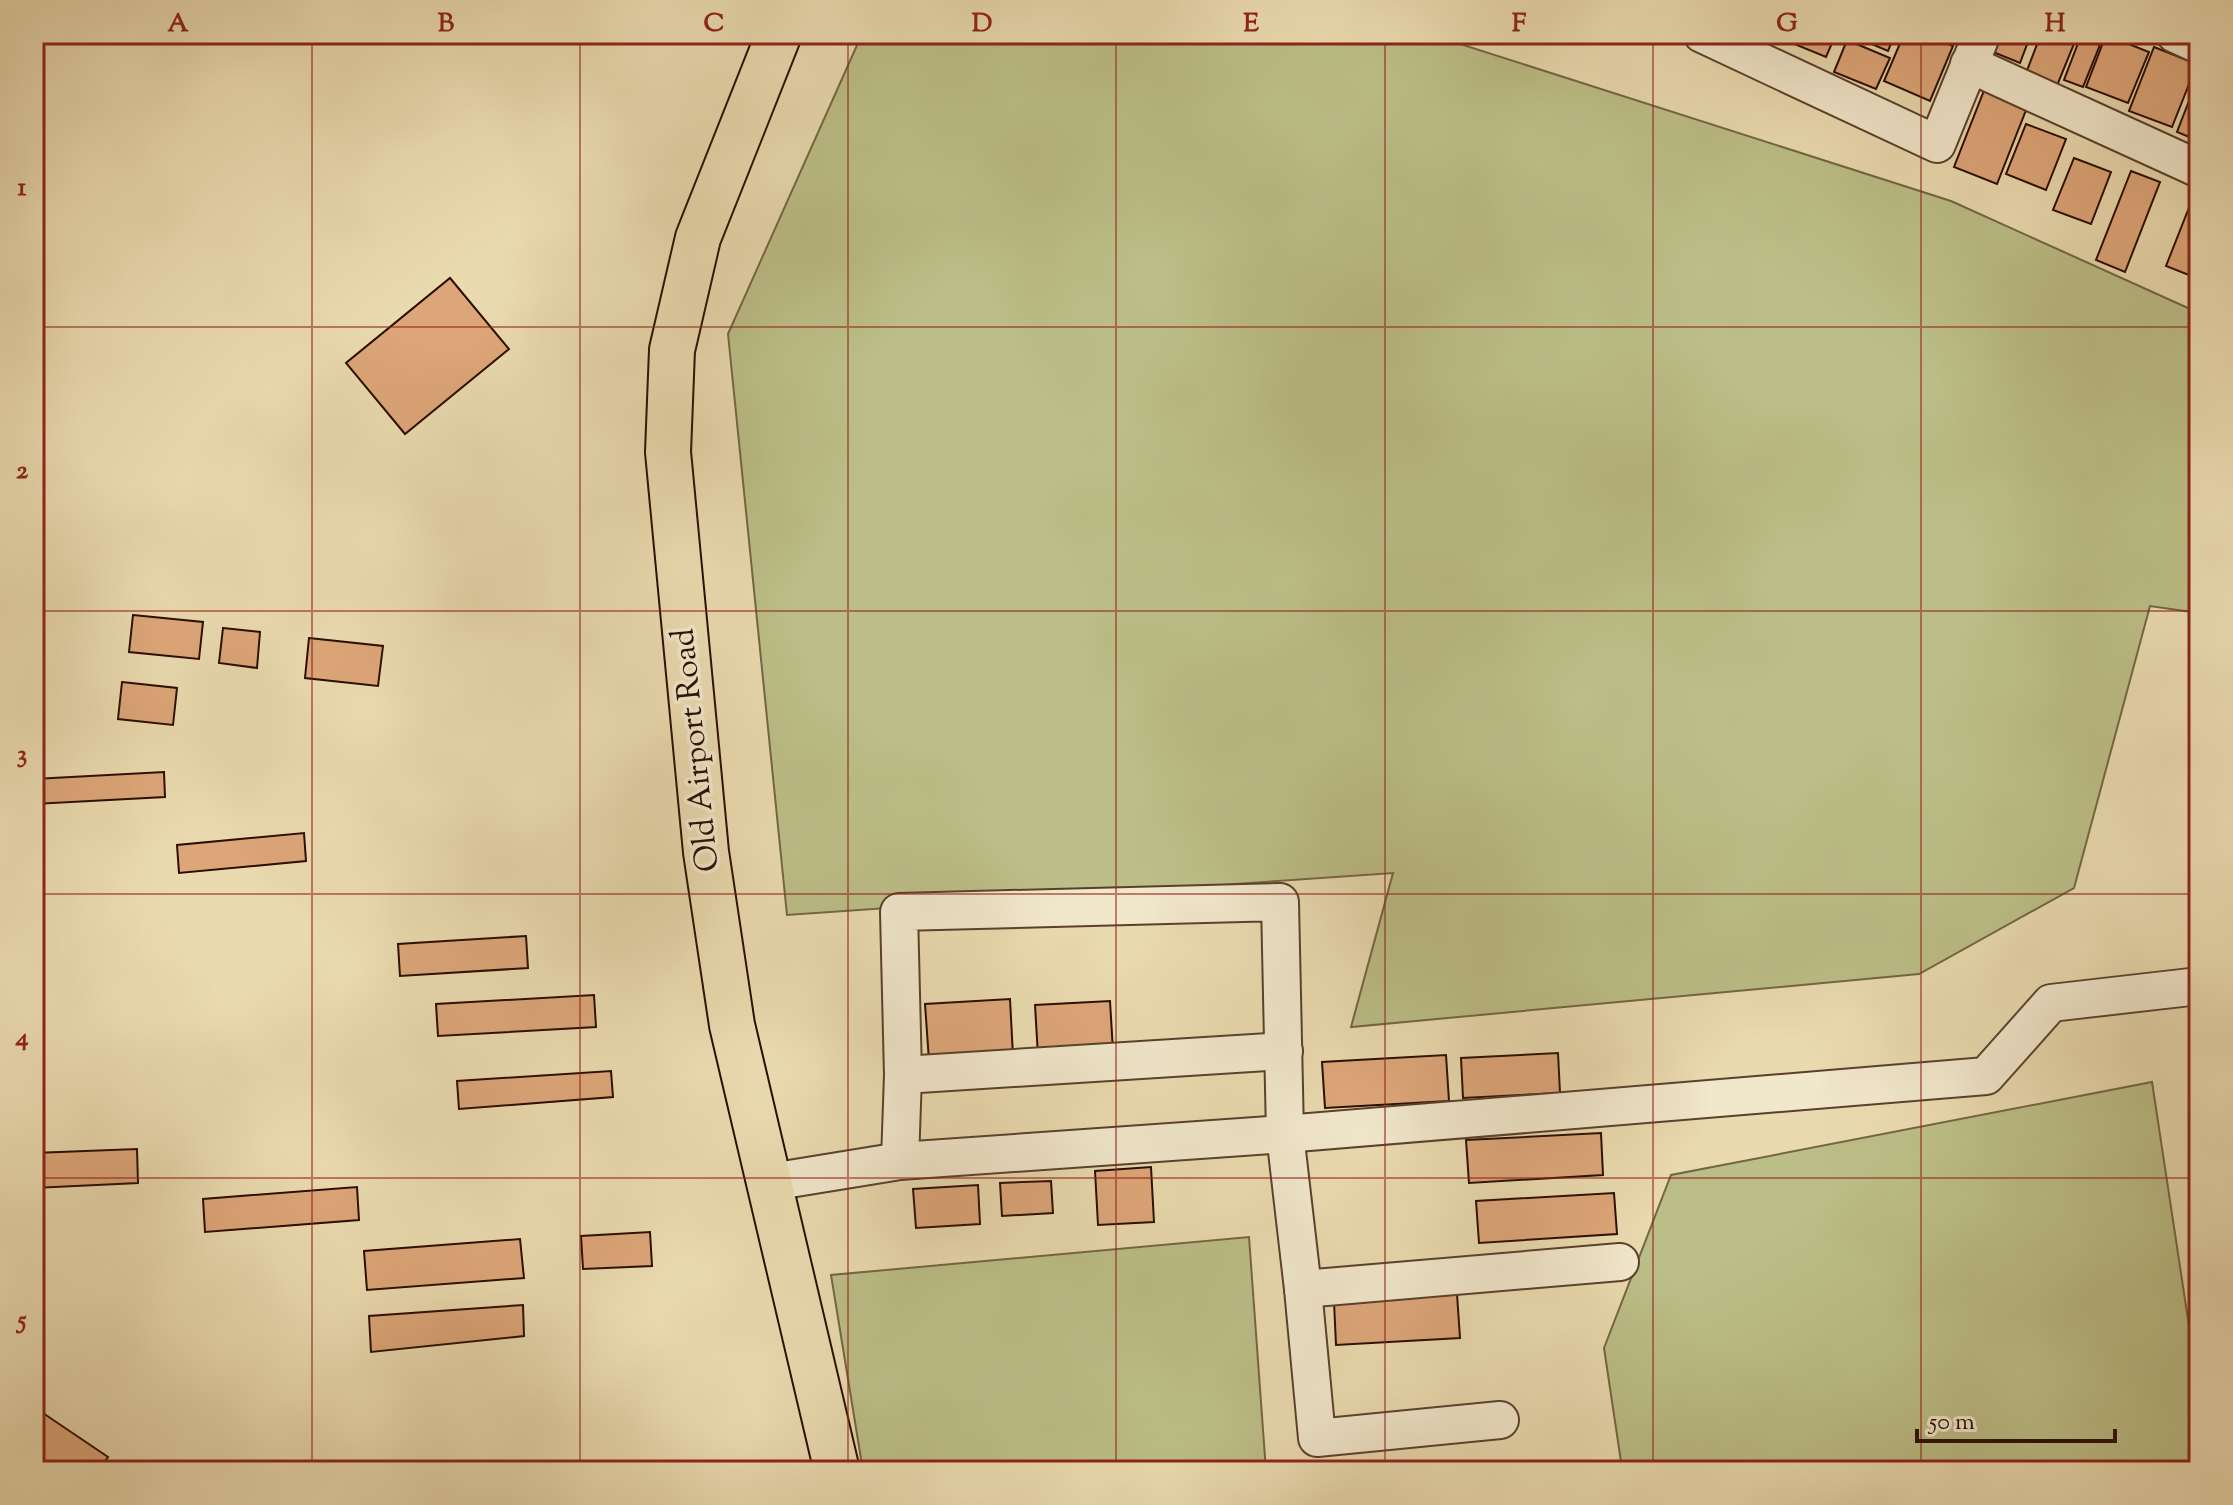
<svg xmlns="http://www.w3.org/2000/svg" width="2233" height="1505" font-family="'Sorts Mill Goudy',serif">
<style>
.green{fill:#bcbe87;stroke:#736644;stroke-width:2}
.building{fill:#dda679;stroke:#2a0d00;stroke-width:2}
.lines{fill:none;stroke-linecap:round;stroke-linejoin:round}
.minor-casing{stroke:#5a402c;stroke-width:40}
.major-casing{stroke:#2a0d00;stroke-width:48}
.minor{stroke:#f1e7cb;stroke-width:36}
.major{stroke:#eadaaf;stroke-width:44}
.grid{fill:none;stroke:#8f2418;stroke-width:2;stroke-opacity:0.55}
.labels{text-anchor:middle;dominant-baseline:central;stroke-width:7;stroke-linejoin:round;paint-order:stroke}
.street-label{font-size:32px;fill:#2a0d00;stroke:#f1e7cb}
.neatline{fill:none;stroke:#8f2418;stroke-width:3}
.grid-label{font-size:26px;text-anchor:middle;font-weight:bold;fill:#8f2418}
</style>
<rect width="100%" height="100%" fill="#eadaaf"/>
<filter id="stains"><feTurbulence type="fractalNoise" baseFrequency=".0025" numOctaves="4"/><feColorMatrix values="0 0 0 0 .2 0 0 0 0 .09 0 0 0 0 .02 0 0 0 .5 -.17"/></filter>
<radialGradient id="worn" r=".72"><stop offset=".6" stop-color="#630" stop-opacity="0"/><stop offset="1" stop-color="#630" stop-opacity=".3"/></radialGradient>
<!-- green -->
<g class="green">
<path d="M 862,34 L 1429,34 L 1951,201 L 2199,313 L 2199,613 L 2150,606 L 2074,888 L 1919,974 L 1351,1027 L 1393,873 L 787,915 L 728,334 Z"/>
<path d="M 2152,1082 L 2199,1392 L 2199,1471 L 1576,1471 L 1622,1468 L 1604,1348 L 1671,1175 Z"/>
<path d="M 1249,1237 L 1266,1471 L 863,1471 L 831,1275 Z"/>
</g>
<!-- building -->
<g class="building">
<path d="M 1790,34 L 1836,34 L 1826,57 L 1787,41 Z"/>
<path d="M 1848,34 L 1895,34 L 1888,51 Z"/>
<path d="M 1904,34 L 1925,34 L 1953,46 L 1930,101 L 1884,81 Z"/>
<path d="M 2000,34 L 2031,34 L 2020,63 L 1993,52 Z"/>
<path d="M 2041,34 L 2078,34 L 2054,93 L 2023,81 Z"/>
<path d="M 2106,35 L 2149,52 L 2128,103 L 2086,87 Z"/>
<path d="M 2080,38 L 2100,45 L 2083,87 L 2064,80 Z"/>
<path d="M 1847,40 L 1890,58 L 1876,89 L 1834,72 Z"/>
<path d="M 2154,47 L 2197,64 L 2172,127 L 2129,111 Z"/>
<path d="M 2199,75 L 2199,141 L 2177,132 Z"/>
<path d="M 1985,88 L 2028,105 L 1997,184 L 1954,167 Z"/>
<path d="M 2026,124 L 2066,139 L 2046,190 L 2006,174 Z"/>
<path d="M 2074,158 L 2111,172 L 2091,224 L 2053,210 Z"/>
<path d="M 2131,171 L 2160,182 L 2125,272 L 2096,260 Z"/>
<path d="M 2192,200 L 2199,203 L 2199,279 L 2166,266 Z"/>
<path d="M 450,278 L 509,349 L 405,434 L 346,363 Z"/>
<path d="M 133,615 L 203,622 L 199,659 L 129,652 Z"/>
<path d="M 223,628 L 260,632 L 257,668 L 219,663 Z"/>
<path d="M 309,638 L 383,646 L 378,686 L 305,678 Z"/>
<path d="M 122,682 L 177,688 L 173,725 L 118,719 Z"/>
<path d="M 164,772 L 165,797 L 34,804 L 34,779 Z"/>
<path d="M 304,833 L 306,861 L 179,873 L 177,845 Z"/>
<path d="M 526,936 L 528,968 L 400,976 L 398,944 Z"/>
<path d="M 594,995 L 596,1027 L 438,1036 L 436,1004 Z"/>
<path d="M 1010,999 L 1013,1056 L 929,1061 L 925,1004 Z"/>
<path d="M 1110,1001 L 1113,1051 L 1038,1056 L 1035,1005 Z"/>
<path d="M 1558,1053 L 1560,1093 L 1463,1098 L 1461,1058 Z"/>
<path d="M 1446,1055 L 1449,1101 L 1325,1108 L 1322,1062 Z"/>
<path d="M 611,1071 L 613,1097 L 459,1109 L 457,1081 Z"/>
<path d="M 1601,1133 L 1603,1175 L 1469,1183 L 1466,1140 Z"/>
<path d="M 137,1149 L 138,1183 L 34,1188 L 34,1153 Z"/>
<path d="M 1151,1167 L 1154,1222 L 1098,1225 L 1095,1171 Z"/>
<path d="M 1051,1181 L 1053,1213 L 1002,1216 L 1000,1183 Z"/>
<path d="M 978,1185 L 980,1224 L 916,1228 L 913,1189 Z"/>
<path d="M 357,1187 L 359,1220 L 205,1232 L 203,1199 Z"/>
<path d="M 1614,1193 L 1617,1234 L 1479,1243 L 1476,1201 Z"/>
<path d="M 650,1232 L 652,1266 L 583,1269 L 581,1236 Z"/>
<path d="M 520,1239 L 524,1278 L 367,1290 L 364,1251 Z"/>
<path d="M 1457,1294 L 1460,1338 L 1336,1345 L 1334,1302 Z"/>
<path d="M 523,1305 L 524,1336 L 371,1352 L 369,1316 Z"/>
<path d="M 34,1407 L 108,1457 L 98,1471 L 57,1471 L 34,1456 Z"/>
</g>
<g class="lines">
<defs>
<g id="minor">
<path d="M 1702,34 L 1937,144 L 1982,34"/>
<path d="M 2175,34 L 2199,45"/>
<path d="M 1969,64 L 2199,169"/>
<path d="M 903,1075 L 1284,1051"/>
<path d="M 900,1161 L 903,1075 L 899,912 L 1280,902 L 1285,1134 L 1303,1289 L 1317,1438 L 1500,1420"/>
<path d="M 771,1182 L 900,1161 L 1285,1134 L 1986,1076 L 2051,1003 L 2199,986"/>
<path d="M 1303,1289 L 1620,1262"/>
</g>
<path id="major" d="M 779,34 L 698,238 L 672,350 L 668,452 L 706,852 L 732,1025 L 837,1471"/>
</defs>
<!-- minor casing -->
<use href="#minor" class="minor-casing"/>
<!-- major casing -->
<use href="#major" class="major-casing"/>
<!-- minor -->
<use href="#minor" class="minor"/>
<!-- major -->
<use href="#major" class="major"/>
</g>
<!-- grid -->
<path class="grid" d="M 312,34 L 312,1471M 580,34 L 580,1471M 848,34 L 848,1471M 1116,34 L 1116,1471M 1385,34 L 1385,1471M 1653,34 L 1653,1471M 1921,34 L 1921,1471M 34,327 L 2199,327M 34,611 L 2199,611M 34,894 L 2199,894M 34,1178 L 2199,1178"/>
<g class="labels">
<!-- street labels -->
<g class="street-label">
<text transform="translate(697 750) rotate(-96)">Old Airport Road</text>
</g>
</g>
<!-- margin -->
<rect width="2233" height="1505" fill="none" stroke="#eadaaf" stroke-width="88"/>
<!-- scale -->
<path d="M1917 1429v12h198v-12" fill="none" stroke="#2a0d00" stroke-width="4"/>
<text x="1929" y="1429" font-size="24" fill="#2a0d00" stroke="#f1e7cb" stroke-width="6" paint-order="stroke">50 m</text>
<rect x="44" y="44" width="2145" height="1417" class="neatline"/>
<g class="grid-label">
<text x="178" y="31">A</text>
<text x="446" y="31">B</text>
<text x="714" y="31">C</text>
<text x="982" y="31">D</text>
<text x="1251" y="31">E</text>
<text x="1519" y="31">F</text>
<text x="1787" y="31">G</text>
<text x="2055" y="31">H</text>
<text x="22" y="195">1</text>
<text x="22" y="478">2</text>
<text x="22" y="762">3</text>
<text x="22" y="1045">4</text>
<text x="22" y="1328">5</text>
</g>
<rect width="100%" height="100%" filter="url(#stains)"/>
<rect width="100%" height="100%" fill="url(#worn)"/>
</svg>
